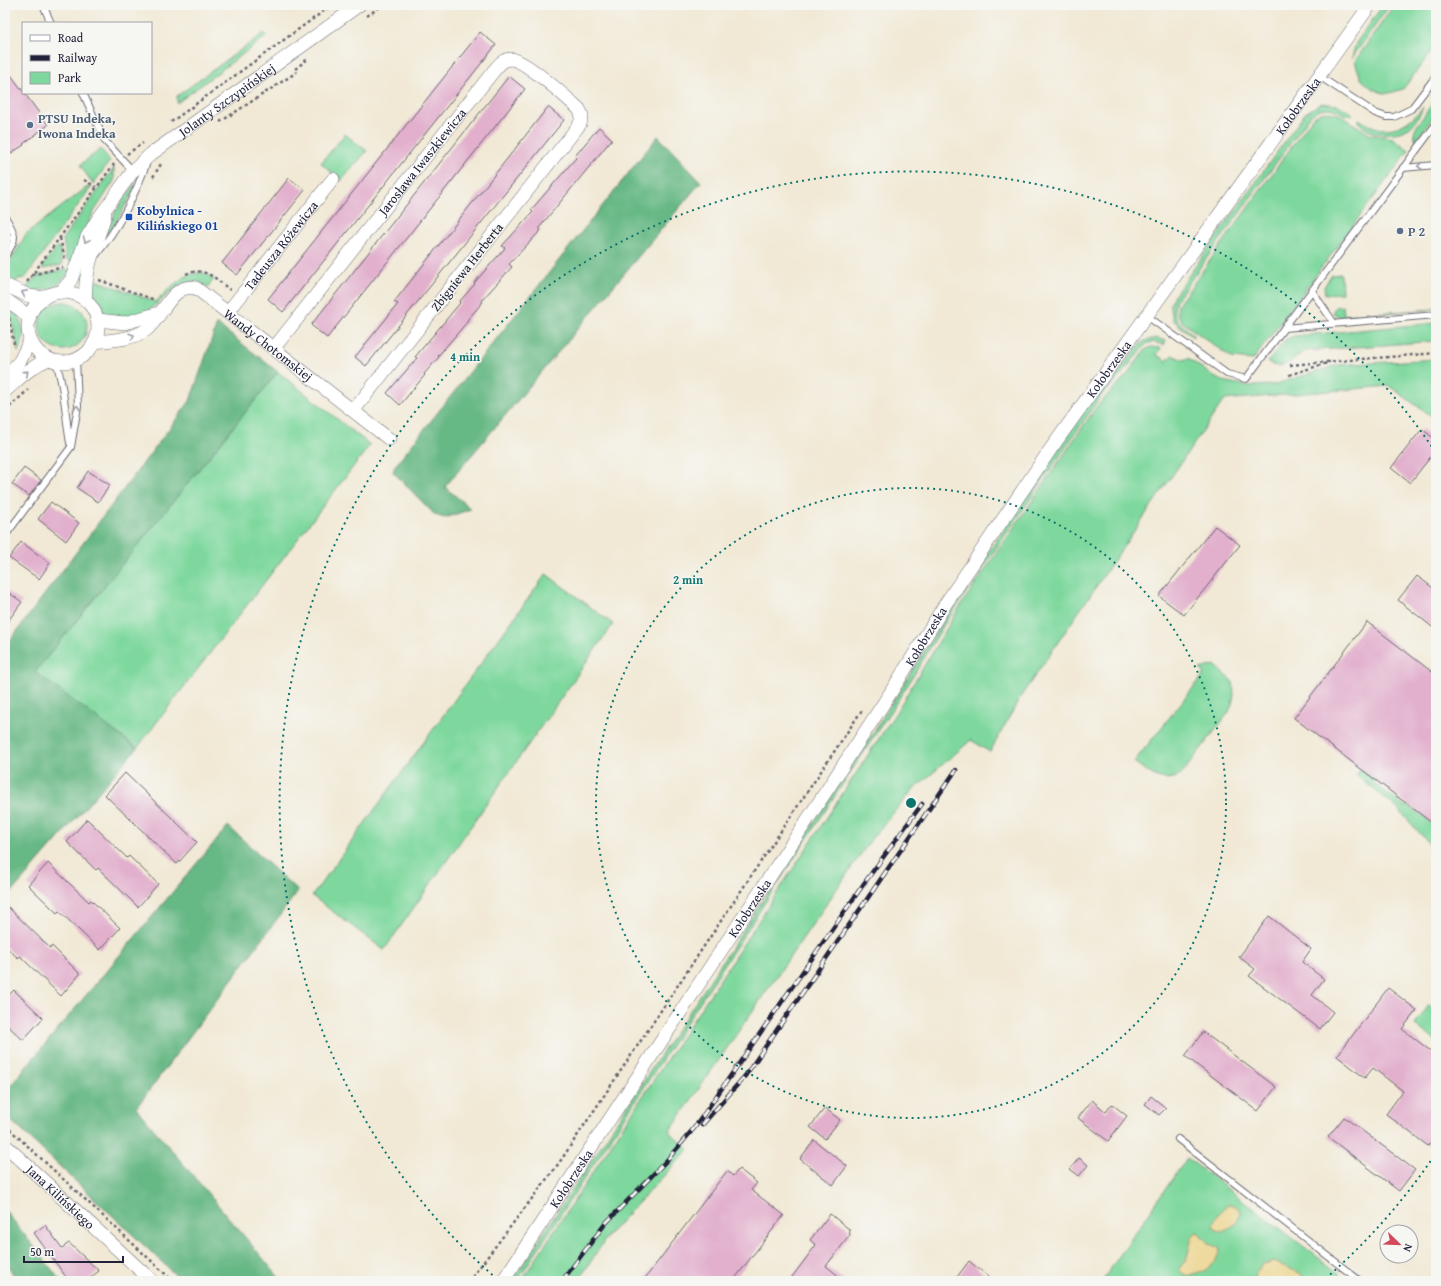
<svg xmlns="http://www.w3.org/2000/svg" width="1441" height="1286" font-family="'Gentium Book Plus',serif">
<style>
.green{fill:#7ed89d;stroke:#507d6c}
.forest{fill:#66b884;stroke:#446d60}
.sand{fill:#eeda9e;stroke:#887e6c}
.building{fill:#e2b0cd}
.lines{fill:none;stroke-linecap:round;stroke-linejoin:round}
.service-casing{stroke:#6a6871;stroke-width:8}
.minor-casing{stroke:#6a6871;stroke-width:14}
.path{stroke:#6a6871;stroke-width:2.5;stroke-dasharray:3 3;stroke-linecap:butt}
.service{stroke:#fff;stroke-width:6}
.minor{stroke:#fff;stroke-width:13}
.rail-casing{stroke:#22223b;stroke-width:4.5}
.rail{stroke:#f6f6f2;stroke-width:3;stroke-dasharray:9;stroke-linecap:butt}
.oneway{stroke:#9c9ca7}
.ring{fill:none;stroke:#0f766e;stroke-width:2;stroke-dasharray:2 4}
.service-dot{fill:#5c6f8a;stroke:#f6f6f2;stroke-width:1.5}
.transit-dot{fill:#1a4fb4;stroke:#f6f6f2;stroke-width:1.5}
.labels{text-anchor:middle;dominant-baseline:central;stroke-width:3;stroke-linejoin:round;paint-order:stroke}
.street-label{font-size:13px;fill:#22223b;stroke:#f6f6f2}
.service-label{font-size:13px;font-weight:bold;fill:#4e5e75;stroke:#f6f6f2;text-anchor:start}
.transit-label{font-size:13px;font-weight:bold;fill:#164399;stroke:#f6f6f2;text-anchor:start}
.centre{fill:#0f766e;stroke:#f6f6f2;stroke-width:2}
.ring-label{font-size:12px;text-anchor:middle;font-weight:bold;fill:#0f766e;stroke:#f6f6f2;stroke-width:3;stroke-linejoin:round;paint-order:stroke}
</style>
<rect width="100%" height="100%" fill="#f6f6f2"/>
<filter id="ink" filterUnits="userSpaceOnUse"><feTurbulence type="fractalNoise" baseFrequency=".025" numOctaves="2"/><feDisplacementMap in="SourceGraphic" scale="8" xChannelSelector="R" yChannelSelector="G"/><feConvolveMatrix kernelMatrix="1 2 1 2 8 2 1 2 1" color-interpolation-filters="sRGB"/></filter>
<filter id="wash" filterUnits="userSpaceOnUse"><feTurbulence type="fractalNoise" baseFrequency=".012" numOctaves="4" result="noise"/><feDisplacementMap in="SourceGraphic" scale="16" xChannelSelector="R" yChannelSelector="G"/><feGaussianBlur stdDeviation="0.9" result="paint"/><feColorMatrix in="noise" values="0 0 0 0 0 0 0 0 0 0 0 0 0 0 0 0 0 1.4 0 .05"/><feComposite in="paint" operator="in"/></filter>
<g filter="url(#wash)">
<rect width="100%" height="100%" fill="#f1e9d5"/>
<!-- green -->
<g class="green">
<path d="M 1383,5 L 1390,5 L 1352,58 L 1356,43 Z"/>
<path d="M 1394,5 L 1436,5 L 1436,46 L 1403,89 L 1390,93 L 1383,93 L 1373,89 L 1361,79 L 1355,61 Z"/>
<path d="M 264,33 L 267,36 L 177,103 L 177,96 Z"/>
<path d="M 1436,98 L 1436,113 L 1416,141 L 1414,134 L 1415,129 Z"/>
<path d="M 1322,103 L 1338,105 L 1353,114 L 1347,116 C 1334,107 1322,104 1310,116 L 1177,299 C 1169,317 1180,324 1193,334 L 1193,337 L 1173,320 L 1170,305 L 1174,296 L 1305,113 Z"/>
<path d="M 1423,107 C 1421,113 1414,125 1409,128 C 1396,136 1367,137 1359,122 L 1359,119 C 1384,137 1405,129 1423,107 Z"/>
<path d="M 1324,111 L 1339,114 L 1369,134 L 1393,138 L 1409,150 L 1253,360 L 1232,358 L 1182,322 L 1177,313 L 1178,305 L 1313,117 Z"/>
<path d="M 345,134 L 367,151 L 341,181 L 321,163 Z"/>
<path d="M 101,149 L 110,161 L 93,184 L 80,165 Z"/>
<path d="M 114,168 L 114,181 L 92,215 L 73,263 L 66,259 L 63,238 Z"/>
<path d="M 135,183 L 133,192 L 111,231 L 105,235 L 117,209 Z"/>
<path d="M 92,186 L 25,278 L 18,279 L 15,284 L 9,277 L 8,266 L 26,234 L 86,188 Z"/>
<path d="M 57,247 L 60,248 L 62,265 L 43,269 L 42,266 Z"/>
<path d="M 66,269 L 70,271 C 57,289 47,293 25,289 L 37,276 Z"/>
<path d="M 204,273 L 214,279 L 208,287 C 180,267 162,310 134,317 C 127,319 115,316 107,316 C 95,305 91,294 91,279 L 93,279 L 156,302 C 169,289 184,271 204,273 Z"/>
<path d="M 1341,274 L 1342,293 L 1325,294 L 1324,287 L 1331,275 Z"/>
<circle cx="63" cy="326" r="24"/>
<path d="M 1343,306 L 1344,315 L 1436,309 L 1341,317 L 1334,314 L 1333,311 L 1335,307 Z"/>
<path d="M 12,309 C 25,325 27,334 18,352 L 11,316 Z"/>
<path d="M 1436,323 L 1436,341 L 1305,351 C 1296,358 1280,373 1268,362 L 1285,340 L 1294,336 Z"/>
<path d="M 1156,338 L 1166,341 L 1164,345 L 1153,342 L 1146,344 L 1119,377 L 1100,397 L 945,623 L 909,683 L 517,1281 L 512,1281 L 871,736 L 958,597 L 1091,400 L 1116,375 L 1137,347 L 1144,341 Z"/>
<path d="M 1151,347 L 1161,348 L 1157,355 L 1167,361 L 1172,355 L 1183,360 L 1188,358 L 1214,377 L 1223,381 L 1248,386 L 1273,385 L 1338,365 L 1436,359 L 1436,419 L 1389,386 L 1224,400 L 1021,696 L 990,752 L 971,740 L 913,790 L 872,838 L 669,1132 L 689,1149 L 609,1234 L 578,1281 L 521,1281 L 895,714 L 959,608 L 1097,406 L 1127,375 L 1145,350 Z"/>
<path d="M 278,372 L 370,445 L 137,748 L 34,673 Z"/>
<path d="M 546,574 L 613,624 L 384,950 L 312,896 Z"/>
<path d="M 1215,665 L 1233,682 L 1234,695 L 1232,704 L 1229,712 L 1181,775 C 1162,785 1149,773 1134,762 L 1205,673 L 1200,669 Z"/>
<path d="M 1361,769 L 1375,780 L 1373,783 L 1406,807 L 1408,805 L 1436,826 L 1436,851 L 1397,808 L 1356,775 Z"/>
<path d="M 1429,1005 L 1436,1011 L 1436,1041 L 1415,1025 Z"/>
<path d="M 1187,1158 L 1340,1274 L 1335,1281 L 1102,1281 Z"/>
</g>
<!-- forest -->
<g class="forest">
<path d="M 658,136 L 701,182 L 445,487 L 471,509 L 445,518 L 435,515 L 393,472 L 395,466 Z"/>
<path d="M 217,324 L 278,372 L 35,672 L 137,748 L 5,900 L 5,647 L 190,401 Z"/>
<path d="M 228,826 L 298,891 L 136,1108 L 282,1281 L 182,1281 L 5,1115 L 5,1092 Z"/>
<path d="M 5,1210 L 61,1281 L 19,1281 L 5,1264 Z"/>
</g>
<!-- sand -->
<g class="sand">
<path d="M 1230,1204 L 1236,1206 L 1240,1211 L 1237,1223 L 1223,1232 L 1217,1230 L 1213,1225 C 1217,1215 1221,1210 1230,1204 Z"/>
<path d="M 1198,1232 L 1208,1243 L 1220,1249 C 1220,1264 1203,1273 1190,1276 L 1182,1273 L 1179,1269 L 1187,1258 L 1192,1237 L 1194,1234 Z"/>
<path d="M 1274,1262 L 1300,1273 L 1306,1281 L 1256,1281 L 1254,1276 L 1262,1264 Z"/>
</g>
<g id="blocks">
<!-- building -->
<g class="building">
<path d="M 480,32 L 496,45 L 283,312 L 268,299 Z"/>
<path d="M 5,67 L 48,125 L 23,144 L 24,145 L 5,157 Z"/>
<path d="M 509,76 L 525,89 L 327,338 L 311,325 Z"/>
<path d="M 548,107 L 564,120 L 366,366 L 355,357 L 398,304 L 394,302 Z"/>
<path d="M 599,127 L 612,139 L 539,228 L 541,230 L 509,264 L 512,267 L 481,301 L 483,302 L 467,320 L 468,321 L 438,356 L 439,357 L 424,374 L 425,375 L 400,405 L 387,393 L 417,358 L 415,357 L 460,303 L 459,302 L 475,284 L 474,283 L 505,248 L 502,246 L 533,212 L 531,210 L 576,158 L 575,156 Z"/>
<path d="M 289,178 L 305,190 L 237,275 L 222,263 Z"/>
<path d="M 1422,429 L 1436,440 L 1436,450 L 1410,483 L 1391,468 Z"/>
<path d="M 24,468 L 41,480 L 29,496 L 12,484 Z"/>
<path d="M 88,471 L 110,485 L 98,502 L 77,488 Z"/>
<path d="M 51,502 L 79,523 L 66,541 L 38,519 Z"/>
<path d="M 1215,526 L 1240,545 L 1184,615 L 1159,596 Z"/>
<path d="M 21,542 L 50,563 L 39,579 L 9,558 Z"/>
<path d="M 1417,576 L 1436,590 L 1436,630 L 1398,600 Z"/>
<path d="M 5,590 L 22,602 L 5,625 Z"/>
<path d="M 1367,622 L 1436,675 L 1436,826 L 1294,718 Z"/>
<path d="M 125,773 L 197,842 L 177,864 L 105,795 Z"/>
<path d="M 87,819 L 127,858 L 129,856 L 158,884 L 138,907 L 98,868 L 96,870 L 67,842 Z"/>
<path d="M 48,863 L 89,902 L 91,900 L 120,928 L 100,950 L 59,911 L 57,913 L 28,885 Z"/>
<path d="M 5,904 L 50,948 L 52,946 L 80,974 L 61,996 L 20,956 L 18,958 L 5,946 Z"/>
<path d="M 1269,916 L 1311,949 L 1302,962 L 1324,979 L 1312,995 L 1333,1012 L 1320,1029 L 1249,976 L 1255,969 L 1239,957 Z"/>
<path d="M 1388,988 L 1417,1010 L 1402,1029 L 1436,1055 L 1436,1135 L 1428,1146 L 1386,1114 L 1403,1091 L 1373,1068 L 1365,1078 L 1337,1056 Z"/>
<path d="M 14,990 L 43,1018 L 23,1040 L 5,1023 L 5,999 Z"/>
<path d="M 1203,1032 L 1276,1087 L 1258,1111 L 1185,1056 Z"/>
<path d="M 1151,1096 L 1166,1108 L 1159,1115 L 1145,1104 Z"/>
<path d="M 1092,1100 L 1106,1112 L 1112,1104 L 1127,1116 L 1108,1141 L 1078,1118 Z"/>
<path d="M 825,1108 L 840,1120 L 825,1139 L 810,1127 Z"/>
<path d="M 1344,1117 L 1415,1170 L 1399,1191 L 1328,1137 Z"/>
<path d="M 814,1140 L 847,1166 L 833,1185 L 800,1159 Z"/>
<path d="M 1079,1158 L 1088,1165 L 1079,1176 L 1070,1169 Z"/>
<path d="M 739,1169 L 757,1183 L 751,1190 L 784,1215 L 733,1281 L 643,1281 L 727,1171 L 733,1176 Z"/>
<path d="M 830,1214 L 849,1229 L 850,1235 L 826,1266 L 845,1281 L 789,1281 L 816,1245 L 810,1240 Z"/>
<path d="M 45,1225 L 62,1248 L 69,1243 L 99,1271 L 86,1281 L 69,1281 L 34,1233 Z"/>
<path d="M 969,1261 L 994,1281 L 954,1281 Z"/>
</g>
</g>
</g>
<g filter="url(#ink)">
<use href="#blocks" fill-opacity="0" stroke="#6a6871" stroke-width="1"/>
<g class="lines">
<defs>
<g id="service">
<path d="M 43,5 L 51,23"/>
<path d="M 1319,76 L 1375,113 L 1386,117 L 1394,117 L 1411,109 L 1436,76"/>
<path d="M 83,93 L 105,141 L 133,171"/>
<path d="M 1403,168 L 1436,165"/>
<path d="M 5,217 C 16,234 18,239 5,256"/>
<path d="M 96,255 C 119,227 135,196 147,162"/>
<path d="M 1312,291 L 1334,323"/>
<path d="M 1147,316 L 1227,374 L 1246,379 L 1436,124"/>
<path d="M 1284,328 L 1436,315"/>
<path d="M 56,362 C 65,388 65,416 70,443"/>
<path d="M 5,536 L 71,447 L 78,406 L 76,359"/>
<path d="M 1178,1139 L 1360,1281"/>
</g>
<g id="minor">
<path d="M 5,285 L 29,296 L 43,298"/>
<path id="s1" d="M 61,292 L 71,280 L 87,237 L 98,219 L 133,171 L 151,154 L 359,5"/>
<circle cx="63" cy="327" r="35"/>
<path d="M 5,299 L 22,311 L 29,319"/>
<path d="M 86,300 C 83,271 97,243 105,215"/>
<path id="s2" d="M 228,312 L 333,179"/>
<path d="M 98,320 L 125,323 L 159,313"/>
<path id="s3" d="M 95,342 C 113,340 131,340 146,330 C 162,319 171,282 196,288 L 389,439"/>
<path id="s4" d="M 274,348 L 496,68 C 501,63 504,59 511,59 C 525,60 567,98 579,109 L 582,115 L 580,124 L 354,410"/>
<path d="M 5,377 L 20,361 L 30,340"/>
<path d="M 5,391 C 19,379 31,366 49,359"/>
<path id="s5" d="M 5,1145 L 152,1281"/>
<path id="s6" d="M 503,1281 L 827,790 L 891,692 L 946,603 L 1050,450 L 1370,5"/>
</g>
</defs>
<!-- service casing -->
<use href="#service" class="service-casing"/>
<!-- minor casing -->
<use href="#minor" class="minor-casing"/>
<!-- path -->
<g class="path">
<path d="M 367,16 L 383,5"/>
<path d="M 295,69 L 309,58"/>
<path d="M 171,122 L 332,5"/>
<path d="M 220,122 L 297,72"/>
<path d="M 127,154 L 143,143"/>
<path d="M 153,177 L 161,164"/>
<path d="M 84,180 L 96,187"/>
<path d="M 60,238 L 65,260"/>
<path d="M 186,274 C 205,266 216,279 230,290"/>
<path d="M 32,275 L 63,267"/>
<path d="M 99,280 L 155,300"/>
<path d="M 27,282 L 114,164"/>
<path d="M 9,318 L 14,344"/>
<path d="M 1290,365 L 1436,353"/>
<path d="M 1289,375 L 1330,362"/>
<path d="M 5,411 L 28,390"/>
<path d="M 5,1125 L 173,1281"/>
<path d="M 469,1281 L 559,1163 L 862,710"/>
</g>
<!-- service -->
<use href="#service" class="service"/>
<!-- minor -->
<use href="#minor" class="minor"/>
<defs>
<g id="rail">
<path d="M 702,1125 L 745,1076 L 956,770"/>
<path d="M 562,1281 L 605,1224 L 667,1160 L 695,1127 L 865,882 L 922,804"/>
</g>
</defs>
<!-- rail casing -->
<use href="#rail" class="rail-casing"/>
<!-- rail -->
<use href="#rail" class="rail"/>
</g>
<!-- one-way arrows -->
<defs><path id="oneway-chevron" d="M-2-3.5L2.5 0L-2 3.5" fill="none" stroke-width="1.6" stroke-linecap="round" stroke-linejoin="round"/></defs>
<g class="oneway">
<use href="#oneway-chevron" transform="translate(1420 166) rotate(175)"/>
<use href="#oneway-chevron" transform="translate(86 240) rotate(114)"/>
<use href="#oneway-chevron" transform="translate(24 293) rotate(-154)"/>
<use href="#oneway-chevron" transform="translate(132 336) rotate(-19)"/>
<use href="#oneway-chevron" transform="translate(26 373) rotate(-41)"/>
<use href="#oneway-chevron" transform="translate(77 408) rotate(-85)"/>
</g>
</g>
<!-- distance rings -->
<g class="ring">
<circle cx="911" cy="803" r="315"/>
<path d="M1434 1156A631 631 0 0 1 1325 1279M497 1279A631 631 0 1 1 1434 450"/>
</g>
<!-- markers -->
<g class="service-dot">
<circle cx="30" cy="125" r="4"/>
<circle cx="1400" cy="231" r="4"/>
</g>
<rect class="transit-dot" x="125" y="213" width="8" height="8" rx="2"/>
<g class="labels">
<!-- street labels -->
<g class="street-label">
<text stroke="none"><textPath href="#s1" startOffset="260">Jolanty Szczypińskiej</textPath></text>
<text stroke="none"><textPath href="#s6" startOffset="1419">Kołobrzeska</textPath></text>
<text stroke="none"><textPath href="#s4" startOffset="238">Jarosława Iwaszkiewicza</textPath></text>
<text stroke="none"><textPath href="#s2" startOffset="85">Tadeusza Różewicza</textPath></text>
<text transform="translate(467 267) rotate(-52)">Zbigniewa Herberta</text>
<text stroke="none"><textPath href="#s3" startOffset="214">Wandy Chotomskiej</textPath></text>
<text stroke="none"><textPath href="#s6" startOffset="1095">Kołobrzeska</textPath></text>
<text stroke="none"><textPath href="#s6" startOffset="771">Kołobrzeska</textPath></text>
<text stroke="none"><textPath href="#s6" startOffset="447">Kołobrzeska</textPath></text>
<text stroke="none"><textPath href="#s6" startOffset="123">Kołobrzeska</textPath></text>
<text stroke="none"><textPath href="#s5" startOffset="76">Jana Kilińskiego</textPath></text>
</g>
<!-- service labels -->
<g class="service-label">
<text x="38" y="118">PTSU Indeka,<tspan x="38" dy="15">Iwona Indeka</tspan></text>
<text x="1408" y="231">P 2</text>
</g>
<!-- transit labels -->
<g class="transit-label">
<text x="137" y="210">Kobylnica -<tspan x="137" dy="15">Kilińskiego 01</tspan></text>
</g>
</g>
<circle cx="911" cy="803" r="6" class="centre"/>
<g class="ring-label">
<text x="465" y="361">4 min</text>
<text x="688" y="584">2 min</text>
</g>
<!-- margin -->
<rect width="1441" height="1286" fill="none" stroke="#f6f6f2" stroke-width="20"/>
<!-- legend -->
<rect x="22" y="22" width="130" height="72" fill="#f6f6f2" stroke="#a1a1a9"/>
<rect x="30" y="35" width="20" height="6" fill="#ffffff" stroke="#a1a1a9"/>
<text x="58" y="42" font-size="12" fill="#22223b">Road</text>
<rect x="30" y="55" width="20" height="6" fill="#22223b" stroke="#a1a1a9"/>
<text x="58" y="62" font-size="12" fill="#22223b">Railway</text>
<rect x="30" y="72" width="20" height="12" fill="#7ed89d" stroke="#a1a1a9"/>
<text x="58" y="82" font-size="12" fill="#22223b">Park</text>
<!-- north arrow -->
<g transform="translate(1399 1244) rotate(113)"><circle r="19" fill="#f6f6f2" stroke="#a1a1a9"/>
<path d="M0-3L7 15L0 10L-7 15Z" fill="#d1495b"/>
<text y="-6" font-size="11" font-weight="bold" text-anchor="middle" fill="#22223b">N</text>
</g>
<!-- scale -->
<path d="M24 1256v6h99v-6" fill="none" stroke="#22223b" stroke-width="2"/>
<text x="30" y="1256" font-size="12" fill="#22223b" stroke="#f6f6f2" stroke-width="3" paint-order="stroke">50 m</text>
</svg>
